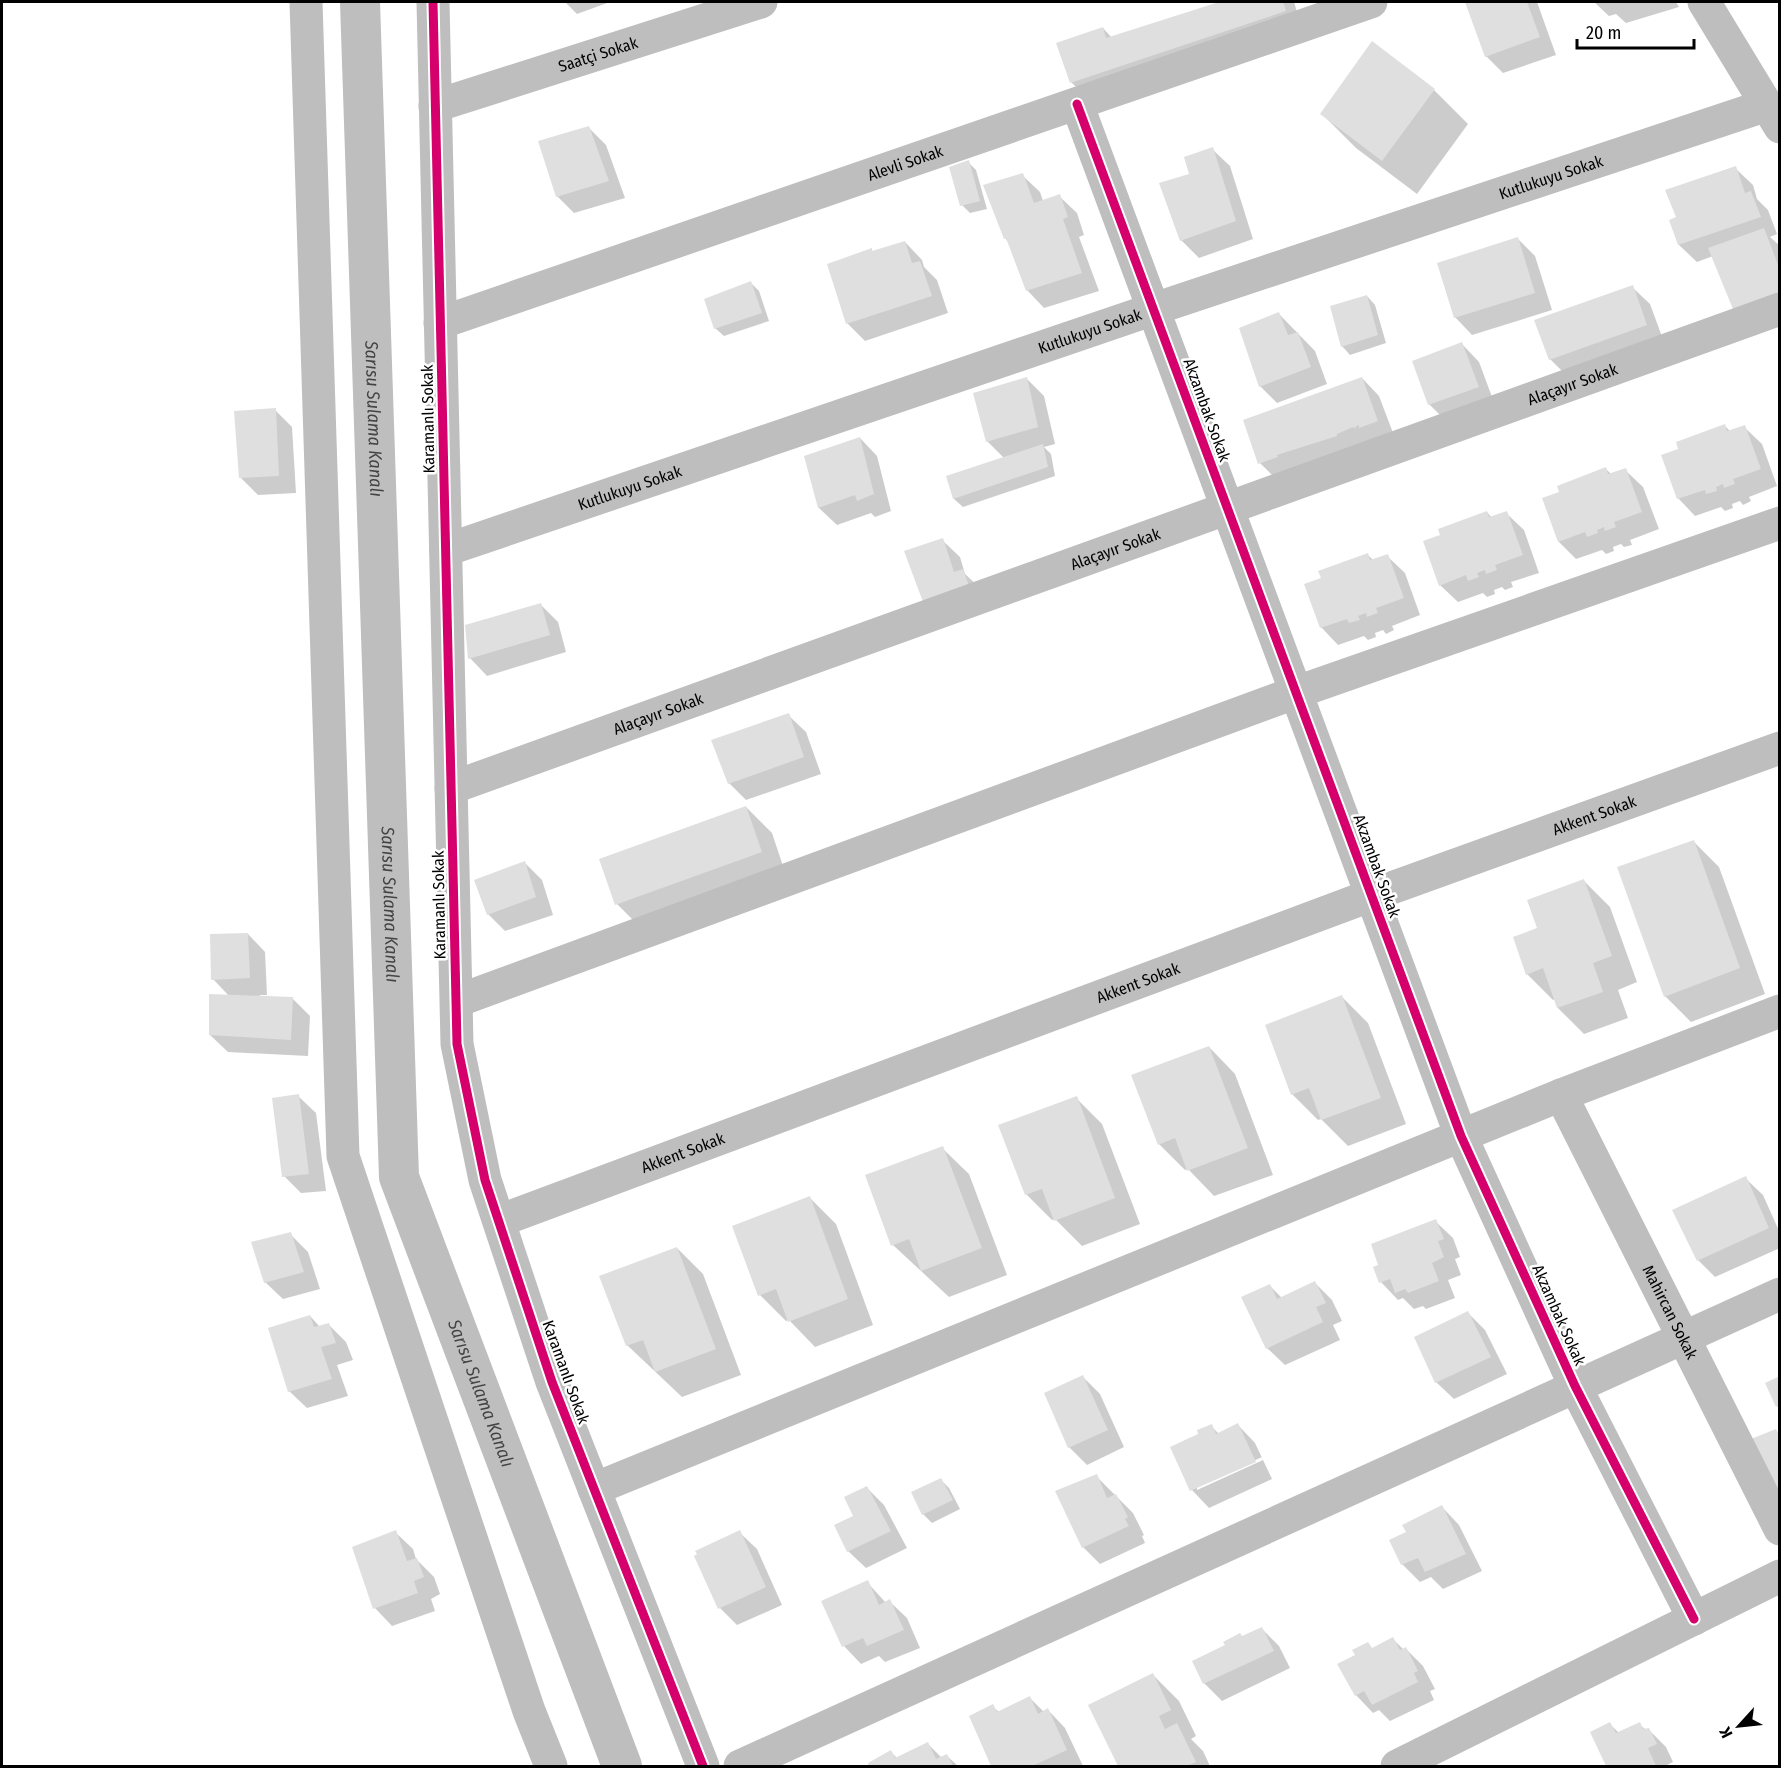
<svg xmlns="http://www.w3.org/2000/svg" width="1781" height="1768" font-family="'Fira Sans Condensed',sans-serif">
<style>
.shadow{fill:#0003;fill-rule:evenodd}
.lines{fill:none;stroke-linecap:round;stroke-linejoin:round}
.canal{stroke:#bebebe;stroke-width:40}
.building{fill:#dfdfdf}
.minor{stroke:#bebebe;stroke-width:33}
.tertiary{stroke:#bebebe;stroke-width:33}
.cycleway-casing{stroke:#fff;stroke-width:13}
.cycleway{stroke:#d6006c;stroke-width:9}
.labels{text-anchor:middle;dominant-baseline:central;stroke-width:5;stroke-linejoin:round;paint-order:stroke}
.street-label{font-size:16px;fill:#000;stroke:#fff}
.water-label{font-size:18px;font-style:italic;fill:#434343;stroke:#fff}
</style>
<rect width="100%" height="100%" fill="#fff"/>
<!-- shadow -->
<g class="shadow">
<path d="M 565,2 L 610,2 L 577,14 Z"/>
<path d="M 1224,2 L 1294,2 L 1302,29 L 1089,100 L 1072,83 L 1058,44 L 1103,28 L 1112,38 Z"/>
<path d="M 1466,2 L 1537,2 L 1556,55 L 1503,73 L 1486,56 Z"/>
<path d="M 1594,2 L 1676,2 L 1679,7 L 1626,23 L 1616,14 L 1609,16 Z"/>
<path d="M 1434,90 L 1468,124 L 1417,194 L 1356,148 L 1322,114 Z"/>
<path d="M 588,127 L 606,145 L 625,198 L 574,213 L 557,196 Z"/>
<path d="M 1212,149 L 1230,166 L 1253,239 L 1199,258 L 1181,240 L 1191,175 Z"/>
<path d="M 968,162 L 976,170 L 987,209 L 970,213 L 962,205 Z"/>
<path d="M 1735,168 L 1753,185 L 1757,199 L 1768,210 L 1777,234 L 1770,237 L 1780,246 L 1780,319 L 1713,256 L 1697,262 L 1679,245 L 1671,221 L 1678,218 Z"/>
<path d="M 1022,175 L 1040,192 L 1043,201 L 1059,196 L 1077,213 L 1084,235 L 1079,237 L 1099,291 L 1044,308 L 1027,290 L 1009,243 L 1005,238 Z"/>
<path d="M 1518,239 L 1535,256 L 1552,310 L 1472,335 L 1455,317 Z"/>
<path d="M 905,242 L 922,260 L 924,267 L 937,280 L 948,313 L 865,341 L 848,324 L 829,265 L 871,250 L 874,252 Z"/>
<path d="M 751,283 L 759,291 L 769,321 L 724,336 L 715,328 Z"/>
<path d="M 1632,287 L 1650,304 L 1664,342 L 1567,376 L 1550,359 Z"/>
<path d="M 1367,296 L 1375,305 L 1386,343 L 1350,355 L 1342,346 Z"/>
<path d="M 1279,314 L 1315,351 L 1327,384 L 1277,403 L 1260,386 Z"/>
<path d="M 1462,344 L 1479,362 L 1495,405 L 1447,422 L 1429,404 Z"/>
<path d="M 1362,378 L 1379,396 L 1395,438 L 1277,480 L 1260,463 Z"/>
<path d="M 1027,379 L 1044,396 L 1055,444 L 1044,447 L 1051,454 L 1055,476 L 963,507 L 954,499 L 948,477 L 1004,458 L 987,441 Z"/>
<path d="M 275,410 L 292,427 L 296,493 L 258,495 L 240,477 Z"/>
<path d="M 1725,426 L 1731,432 L 1744,427 L 1762,444 L 1777,486 L 1749,497 L 1751,501 L 1743,505 L 1740,501 L 1732,504 L 1733,508 L 1725,511 L 1721,507 L 1695,516 L 1678,498 L 1680,450 Z"/>
<path d="M 860,438 L 877,456 L 891,511 L 875,517 L 871,513 L 837,525 L 819,508 L 806,457 Z"/>
<path d="M 1606,469 L 1612,475 L 1625,470 L 1643,487 L 1659,529 L 1630,540 L 1632,545 L 1624,547 L 1621,544 L 1613,547 L 1614,551 L 1606,554 L 1602,550 L 1576,559 L 1559,542 L 1561,493 Z"/>
<path d="M 1487,512 L 1492,518 L 1506,513 L 1524,530 L 1539,573 L 1511,582 L 1513,587 L 1505,590 L 1502,587 L 1494,590 L 1495,594 L 1487,597 L 1483,593 L 1458,602 L 1440,585 L 1442,536 Z"/>
<path d="M 942,540 L 960,557 L 965,574 L 980,588 L 925,601 Z"/>
<path d="M 1368,555 L 1374,561 L 1387,556 L 1405,573 L 1420,615 L 1392,626 L 1394,630 L 1386,634 L 1383,630 L 1375,633 L 1376,637 L 1368,640 L 1364,636 L 1338,645 L 1321,627 L 1323,579 Z"/>
<path d="M 541,605 L 558,622 L 566,652 L 487,676 L 470,658 Z"/>
<path d="M 788,715 L 806,732 L 821,774 L 746,800 L 729,783 Z"/>
<path d="M 746,807 L 772,833 L 787,878 L 643,930 L 617,904 Z"/>
<path d="M 1693,841 L 1719,867 L 1765,994 L 1691,1022 L 1665,996 Z"/>
<path d="M 525,863 L 542,880 L 553,915 L 505,931 L 488,914 Z"/>
<path d="M 1584,881 L 1610,907 L 1637,982 L 1618,990 L 1628,1018 L 1584,1034 L 1558,1008 L 1555,999 L 1553,1000 L 1527,974 L 1539,929 Z"/>
<path d="M 248,934 L 265,952 L 267,995 L 260,995 L 260,997 L 292,998 L 310,1016 L 308,1056 L 228,1052 L 210,1035 L 229,996 L 213,979 Z"/>
<path d="M 1342,997 L 1368,1023 L 1406,1124 L 1348,1146 L 1321,1119 L 1318,1120 L 1292,1094 Z"/>
<path d="M 1209,1047 L 1235,1074 L 1273,1175 L 1214,1196 L 1188,1169 L 1185,1170 L 1159,1144 Z"/>
<path d="M 298,1096 L 316,1113 L 326,1191 L 301,1193 L 284,1176 Z"/>
<path d="M 1076,1098 L 1102,1124 L 1140,1224 L 1082,1246 L 1055,1219 L 1052,1220 L 1026,1194 Z"/>
<path d="M 942,1148 L 969,1174 L 1007,1275 L 949,1297 L 893,1245 Z"/>
<path d="M 1745,1178 L 1763,1195 L 1780,1233 L 1780,1248 L 1715,1277 L 1698,1260 Z"/>
<path d="M 810,1198 L 836,1224 L 873,1325 L 815,1347 L 789,1320 L 786,1321 L 760,1295 Z"/>
<path d="M 1435,1221 L 1453,1238 L 1460,1257 L 1455,1259 L 1461,1275 L 1448,1280 L 1455,1298 L 1426,1309 L 1423,1306 L 1414,1309 L 1403,1298 L 1398,1300 L 1381,1282 Z"/>
<path d="M 290,1234 L 308,1252 L 320,1289 L 283,1299 L 265,1282 Z"/>
<path d="M 677,1248 L 703,1274 L 741,1375 L 682,1397 L 627,1345 Z"/>
<path d="M 1315,1283 L 1332,1300 L 1342,1321 L 1333,1325 L 1340,1340 L 1285,1365 L 1267,1348 L 1270,1286 L 1282,1298 Z"/>
<path d="M 1468,1313 L 1485,1330 L 1507,1374 L 1454,1399 L 1436,1382 Z"/>
<path d="M 310,1316 L 320,1327 L 328,1324 L 346,1342 L 353,1360 L 337,1365 L 348,1396 L 307,1408 L 289,1391 Z"/>
<path d="M 1082,1376 L 1100,1394 L 1124,1447 L 1087,1465 L 1069,1447 Z"/>
<path d="M 1238,1425 L 1255,1443 L 1272,1479 L 1209,1508 L 1192,1490 L 1199,1435 L 1211,1426 L 1219,1434 ZM 1262,1457 L 1263,1460 L 1197,1490 L 1197,1487 Z"/>
<path d="M 1096,1476 L 1133,1513 L 1144,1535 L 1142,1536 L 1145,1543 L 1100,1564 L 1083,1547 Z"/>
<path d="M 941,1480 L 949,1488 L 960,1509 L 932,1523 L 923,1514 Z"/>
<path d="M 867,1488 L 884,1505 L 907,1548 L 866,1568 L 848,1551 L 855,1517 Z"/>
<path d="M 1442,1507 L 1459,1525 L 1482,1571 L 1443,1589 L 1431,1577 L 1420,1582 L 1402,1564 L 1408,1532 Z"/>
<path d="M 395,1532 L 413,1549 L 416,1559 L 434,1577 L 440,1594 L 431,1599 L 435,1611 L 392,1626 L 375,1608 L 353,1547 Z"/>
<path d="M 739,1532 L 757,1549 L 782,1605 L 737,1625 L 720,1608 L 699,1555 Z"/>
<path d="M 867,1582 L 886,1603 L 889,1601 L 907,1618 L 920,1648 L 885,1662 L 879,1656 L 861,1664 L 844,1646 Z"/>
<path d="M 1262,1629 L 1279,1646 L 1290,1668 L 1222,1701 L 1204,1683 L 1242,1638 Z"/>
<path d="M 1393,1639 L 1404,1650 L 1406,1649 L 1423,1666 L 1435,1689 L 1430,1691 L 1434,1700 L 1390,1721 L 1379,1710 L 1373,1713 L 1356,1695 L 1373,1649 Z"/>
<path d="M 1152,1674 L 1179,1701 L 1196,1736 L 1191,1739 L 1203,1751 L 1210,1766 L 1120,1766 L 1090,1706 Z"/>
<path d="M 1030,1698 L 1044,1712 L 1048,1710 L 1065,1728 L 1083,1766 L 993,1766 L 971,1717 L 992,1706 L 999,1712 Z"/>
<path d="M 1610,1724 L 1619,1733 L 1639,1724 L 1646,1730 L 1648,1729 L 1666,1747 L 1673,1762 L 1665,1766 L 1608,1766 L 1592,1733 Z"/>
<path d="M 928,1744 L 942,1758 L 947,1756 L 958,1766 L 871,1766 L 870,1763 L 891,1752 L 897,1758 Z"/>
</g>
<g class="lines">
<!-- canal -->
<path class="canal" id="s1" d="M 360,2 L 399,1177 L 622,1766"/>
</g>
<!-- building -->
<g class="building">
<path d="M 1219,2 L 1283,2 L 1286,11 L 1070,83 L 1056,43 L 1103,27 L 1106,38 Z"/>
<path d="M 1465,2 L 1527,2 L 1540,37 L 1485,57 Z"/>
<path d="M 1372,41 L 1435,89 L 1382,161 L 1320,114 Z"/>
<path d="M 589,126 L 609,181 L 556,197 L 538,141 Z"/>
<path d="M 1213,147 L 1236,221 L 1180,241 L 1159,183 L 1189,174 L 1184,157 Z"/>
<path d="M 969,160 L 980,201 L 960,206 L 949,167 Z"/>
<path d="M 1736,166 L 1745,193 L 1751,191 L 1761,217 L 1678,245 L 1669,220 L 1676,217 L 1665,190 Z"/>
<path d="M 1023,173 L 1034,203 L 1060,194 L 1068,217 L 1063,219 L 1082,273 L 1026,291 L 1006,238 L 1004,239 L 983,185 Z"/>
<path d="M 1764,228 L 1780,270 L 1780,295 L 1735,314 L 1708,248 Z"/>
<path d="M 1518,237 L 1535,293 L 1454,318 L 1437,263 Z"/>
<path d="M 905,241 L 912,263 L 920,261 L 932,296 L 846,324 L 827,264 L 872,248 L 872,251 Z"/>
<path d="M 751,281 L 762,313 L 714,329 L 704,299 Z"/>
<path d="M 1633,285 L 1647,325 L 1549,360 L 1534,320 Z"/>
<path d="M 1367,295 L 1378,335 L 1341,347 L 1330,306 Z"/>
<path d="M 1279,312 L 1288,335 L 1298,332 L 1311,367 L 1259,387 L 1239,328 Z"/>
<path d="M 1462,342 L 1479,387 L 1428,405 L 1412,361 Z"/>
<path d="M 1027,377 L 1038,427 L 986,442 L 973,393 Z"/>
<path d="M 1362,377 L 1378,421 L 1359,428 L 1359,425 L 1355,427 L 1356,429 L 1353,427 L 1337,434 L 1337,436 L 1277,455 L 1278,457 L 1258,464 L 1243,420 Z"/>
<path d="M 276,408 L 279,476 L 239,478 L 234,411 Z"/>
<path d="M 1725,424 L 1727,431 L 1745,425 L 1761,469 L 1733,479 L 1735,484 L 1724,488 L 1723,484 L 1716,487 L 1717,491 L 1706,494 L 1705,490 L 1677,499 L 1661,455 L 1678,449 L 1676,442 Z"/>
<path d="M 860,437 L 874,494 L 857,501 L 855,495 L 818,508 L 804,456 Z"/>
<path d="M 1043,444 L 1048,467 L 953,499 L 946,476 Z"/>
<path d="M 1606,467 L 1608,474 L 1626,468 L 1642,512 L 1614,522 L 1616,527 L 1605,531 L 1604,527 L 1597,530 L 1598,533 L 1587,537 L 1585,532 L 1558,542 L 1542,498 L 1559,492 L 1557,486 Z"/>
<path d="M 1487,511 L 1489,517 L 1507,511 L 1523,555 L 1495,565 L 1497,570 L 1486,574 L 1485,570 L 1477,573 L 1479,577 L 1468,581 L 1466,575 L 1439,586 L 1423,541 L 1440,535 L 1438,529 Z"/>
<path d="M 943,538 L 954,572 L 963,569 L 969,586 L 923,602 L 904,551 Z"/>
<path d="M 1368,553 L 1370,560 L 1388,554 L 1404,598 L 1376,608 L 1378,613 L 1367,617 L 1366,613 L 1358,616 L 1360,620 L 1349,623 L 1347,619 L 1320,628 L 1304,584 L 1321,578 L 1318,571 Z"/>
<path d="M 541,603 L 550,635 L 468,659 L 465,625 Z"/>
<path d="M 789,713 L 804,757 L 728,784 L 711,740 Z"/>
<path d="M 746,806 L 762,852 L 615,905 L 599,859 Z"/>
<path d="M 1694,840 L 1740,968 L 1664,997 L 1617,867 Z"/>
<path d="M 525,861 L 536,897 L 487,915 L 474,880 Z"/>
<path d="M 1584,879 L 1612,956 L 1593,963 L 1603,992 L 1557,1008 L 1543,968 L 1526,975 L 1513,937 L 1537,928 L 1527,900 Z"/>
<path d="M 248,933 L 250,978 L 211,980 L 210,934 Z"/>
<path d="M 209,994 L 293,997 L 291,1040 L 209,1035 Z"/>
<path d="M 1342,995 L 1381,1098 L 1321,1120 L 1309,1088 L 1291,1095 L 1265,1025 Z"/>
<path d="M 1209,1046 L 1248,1148 L 1187,1171 L 1175,1138 L 1158,1145 L 1131,1075 Z"/>
<path d="M 299,1094 L 309,1174 L 282,1177 L 272,1098 Z"/>
<path d="M 1077,1096 L 1115,1198 L 1054,1221 L 1042,1189 L 1025,1195 L 998,1125 Z"/>
<path d="M 943,1146 L 982,1248 L 921,1271 L 909,1239 L 891,1246 L 865,1175 Z"/>
<path d="M 1746,1176 L 1769,1228 L 1697,1261 L 1672,1210 Z"/>
<path d="M 810,1196 L 848,1299 L 788,1322 L 776,1289 L 758,1296 L 732,1226 Z"/>
<path d="M 1436,1219 L 1444,1239 L 1438,1241 L 1444,1257 L 1432,1263 L 1439,1281 L 1408,1293 L 1405,1289 L 1395,1293 L 1390,1279 L 1379,1283 L 1373,1267 L 1378,1265 L 1371,1244 Z"/>
<path d="M 291,1232 L 304,1272 L 264,1283 L 251,1242 Z"/>
<path d="M 677,1247 L 716,1349 L 655,1372 L 643,1340 L 626,1346 L 599,1276 Z"/>
<path d="M 1315,1281 L 1326,1303 L 1316,1307 L 1323,1322 L 1266,1349 L 1241,1297 L 1270,1284 L 1277,1299 Z"/>
<path d="M 1468,1311 L 1491,1357 L 1435,1383 L 1414,1337 Z"/>
<path d="M 310,1315 L 314,1327 L 329,1323 L 336,1343 L 321,1347 L 332,1379 L 288,1392 L 268,1328 Z"/>
<path d="M 1083,1375 L 1108,1430 L 1068,1448 L 1044,1393 Z"/>
<path d="M 1780,1376 L 1780,1405 L 1776,1407 L 1765,1383 Z"/>
<path d="M 1238,1423 L 1256,1462 L 1190,1491 L 1170,1447 L 1198,1434 L 1197,1430 L 1212,1424 L 1216,1434 Z"/>
<path d="M 1776,1429 L 1780,1437 L 1780,1495 L 1751,1439 Z"/>
<path d="M 1097,1474 L 1107,1498 L 1116,1494 L 1128,1517 L 1125,1519 L 1129,1526 L 1082,1548 L 1055,1491 Z"/>
<path d="M 941,1478 L 953,1500 L 922,1515 L 911,1492 Z"/>
<path d="M 867,1486 L 891,1531 L 847,1552 L 834,1525 L 853,1516 L 844,1497 Z"/>
<path d="M 1442,1505 L 1466,1554 L 1425,1572 L 1418,1558 L 1401,1565 L 1389,1540 L 1406,1532 L 1402,1525 Z"/>
<path d="M 396,1530 L 407,1561 L 417,1558 L 424,1577 L 414,1581 L 418,1593 L 373,1609 L 352,1547 Z"/>
<path d="M 740,1530 L 766,1587 L 718,1609 L 694,1556 L 697,1554 L 695,1551 Z"/>
<path d="M 868,1580 L 879,1605 L 890,1599 L 904,1630 L 867,1646 L 863,1638 L 842,1647 L 821,1601 Z"/>
<path d="M 1262,1627 L 1274,1651 L 1203,1684 L 1192,1661 L 1225,1645 L 1223,1642 L 1240,1633 L 1242,1636 Z"/>
<path d="M 1393,1637 L 1400,1650 L 1406,1647 L 1418,1671 L 1414,1673 L 1418,1682 L 1372,1705 L 1364,1691 L 1355,1696 L 1337,1664 L 1355,1655 L 1352,1650 L 1368,1642 L 1372,1648 Z"/>
<path d="M 1153,1673 L 1171,1710 L 1159,1716 L 1165,1729 L 1177,1723 L 1196,1762 L 1187,1766 L 1118,1766 L 1088,1705 Z"/>
<path d="M 1030,1696 L 1038,1714 L 1048,1708 L 1067,1750 L 1032,1766 L 991,1766 L 969,1716 L 993,1704 L 997,1712 Z"/>
<path d="M 1610,1722 L 1616,1733 L 1640,1722 L 1643,1729 L 1649,1728 L 1657,1744 L 1648,1748 L 1656,1766 L 1606,1766 L 1590,1732 Z"/>
<path d="M 928,1742 L 936,1759 L 947,1754 L 953,1766 L 869,1766 L 868,1763 L 891,1750 L 895,1758 Z"/>
</g>
<g class="lines">
<!-- minor -->
<g class="minor">
<path d="M 306,2 L 343,1156 L 529,1711 L 551,1766"/>
<path d="M 433,2 L 457,1044 L 485,1180 L 552,1382 L 703,1766"/>
<path d="M 1077,104 L 1461,1136 L 1575,1386 L 1694,1619"/>
<path id="s2" d="M 435,106 L 761,2"/>
<path id="s3" d="M 440,323 L 1371,2"/>
<path id="s4" d="M 446,550 L 1154,309 L 1767,105"/>
<path id="s5" d="M 451,788 L 1780,309"/>
<path d="M 457,1001 L 1297,692 L 1780,523"/>
<path id="s6" d="M 1561,1095 L 1780,1529"/>
<path id="s7" d="M 499,1221 L 1372,895 L 1780,748"/>
<path d="M 594,1489 L 1561,1095 L 1780,1011"/>
<path d="M 740,1766 L 1780,1294"/>
<path d="M 1397,1766 L 1780,1576"/>
</g>
<!-- tertiary -->
<path class="tertiary" d="M 1704,2 L 1780,127"/>
<defs>
<g id="cycleway">
<path d="M 433,2 L 457,1044 L 485,1180 L 552,1382 L 703,1766"/>
<path d="M 1077,104 L 1461,1136 L 1575,1386 L 1694,1619"/>
</g>
</defs>
<!-- cycleway casing -->
<use href="#cycleway" class="cycleway-casing"/>
<!-- cycleway -->
<use href="#cycleway" class="cycleway"/>
</g>
<g class="labels">
<!-- street labels -->
<g class="street-label">
<text stroke="none"><textPath href="#s2" startOffset="171">Saatçi Sokak</textPath></text>
<text stroke="none"><textPath href="#s3" startOffset="492">Alevli Sokak</textPath></text>
<text stroke="none"><textPath href="#s4" startOffset="1166">Kutlukuyu Sokak</textPath></text>
<text stroke="none"><textPath href="#s4" startOffset="680">Kutlukuyu Sokak</textPath></text>
<text stroke="none"><textPath href="#s5" startOffset="1192">Alaçayır Sokak</textPath></text>
<text transform="translate(1207 410) rotate(70)">Akzambak Sokak</text>
<text transform="translate(428 419) rotate(-91)">Karamanlı Sokak</text>
<text stroke="none"><textPath href="#s4" startOffset="194">Kutlukuyu Sokak</textPath></text>
<text stroke="none"><textPath href="#s5" startOffset="706">Alaçayır Sokak</textPath></text>
<text stroke="none"><textPath href="#s5" startOffset="220">Alaçayır Sokak</textPath></text>
<text stroke="none"><textPath href="#s7" startOffset="1168">Akkent Sokak</textPath></text>
<text transform="translate(1377 866) rotate(70)">Akzambak Sokak</text>
<text transform="translate(439 905) rotate(-91)">Karamanlı Sokak</text>
<text stroke="none"><textPath href="#s7" startOffset="682">Akkent Sokak</textPath></text>
<text stroke="none"><textPath href="#s7" startOffset="196">Akkent Sokak</textPath></text>
<text stroke="none"><textPath href="#s6" startOffset="243">Mahircan Sokak</textPath></text>
<text transform="translate(1559 1315) rotate(66)">Akzambak Sokak</text>
<text transform="translate(566 1372) rotate(70)">Karamanlı Sokak</text>
</g>
<!-- water labels -->
<g class="water-label">
<text stroke="none"><textPath href="#s1" startOffset="417">Sarısu Sulama Kanalı</textPath></text>
<text stroke="none"><textPath href="#s1" startOffset="903">Sarısu Sulama Kanalı</textPath></text>
<text stroke="none"><textPath href="#s1" startOffset="1407">Sarısu Sulama Kanalı</textPath></text>
</g>
</g>
<!-- border -->
<rect width="1781" height="1768" fill="none" stroke="#000000" stroke-width="6"/>
<!-- north arrow -->
<g transform="translate(1739 1726) rotate(243)" stroke="#ffffff" stroke-width="4.5" paint-order="stroke">
<path d="M0-4.5L10 22L0 15L-10 22Z" fill="#000000"/>
<text y="-9" font-size="16" font-weight="bold" text-anchor="middle" fill="#000000">K</text>
</g>
<!-- scale -->
<path d="M1577 39v9h117v-9" fill="none" stroke="#000000" stroke-width="3"/>
<text x="1586" y="39" font-size="18" fill="#000000" stroke="#ffffff" stroke-width="4.5" paint-order="stroke">20 m</text>
</svg>
